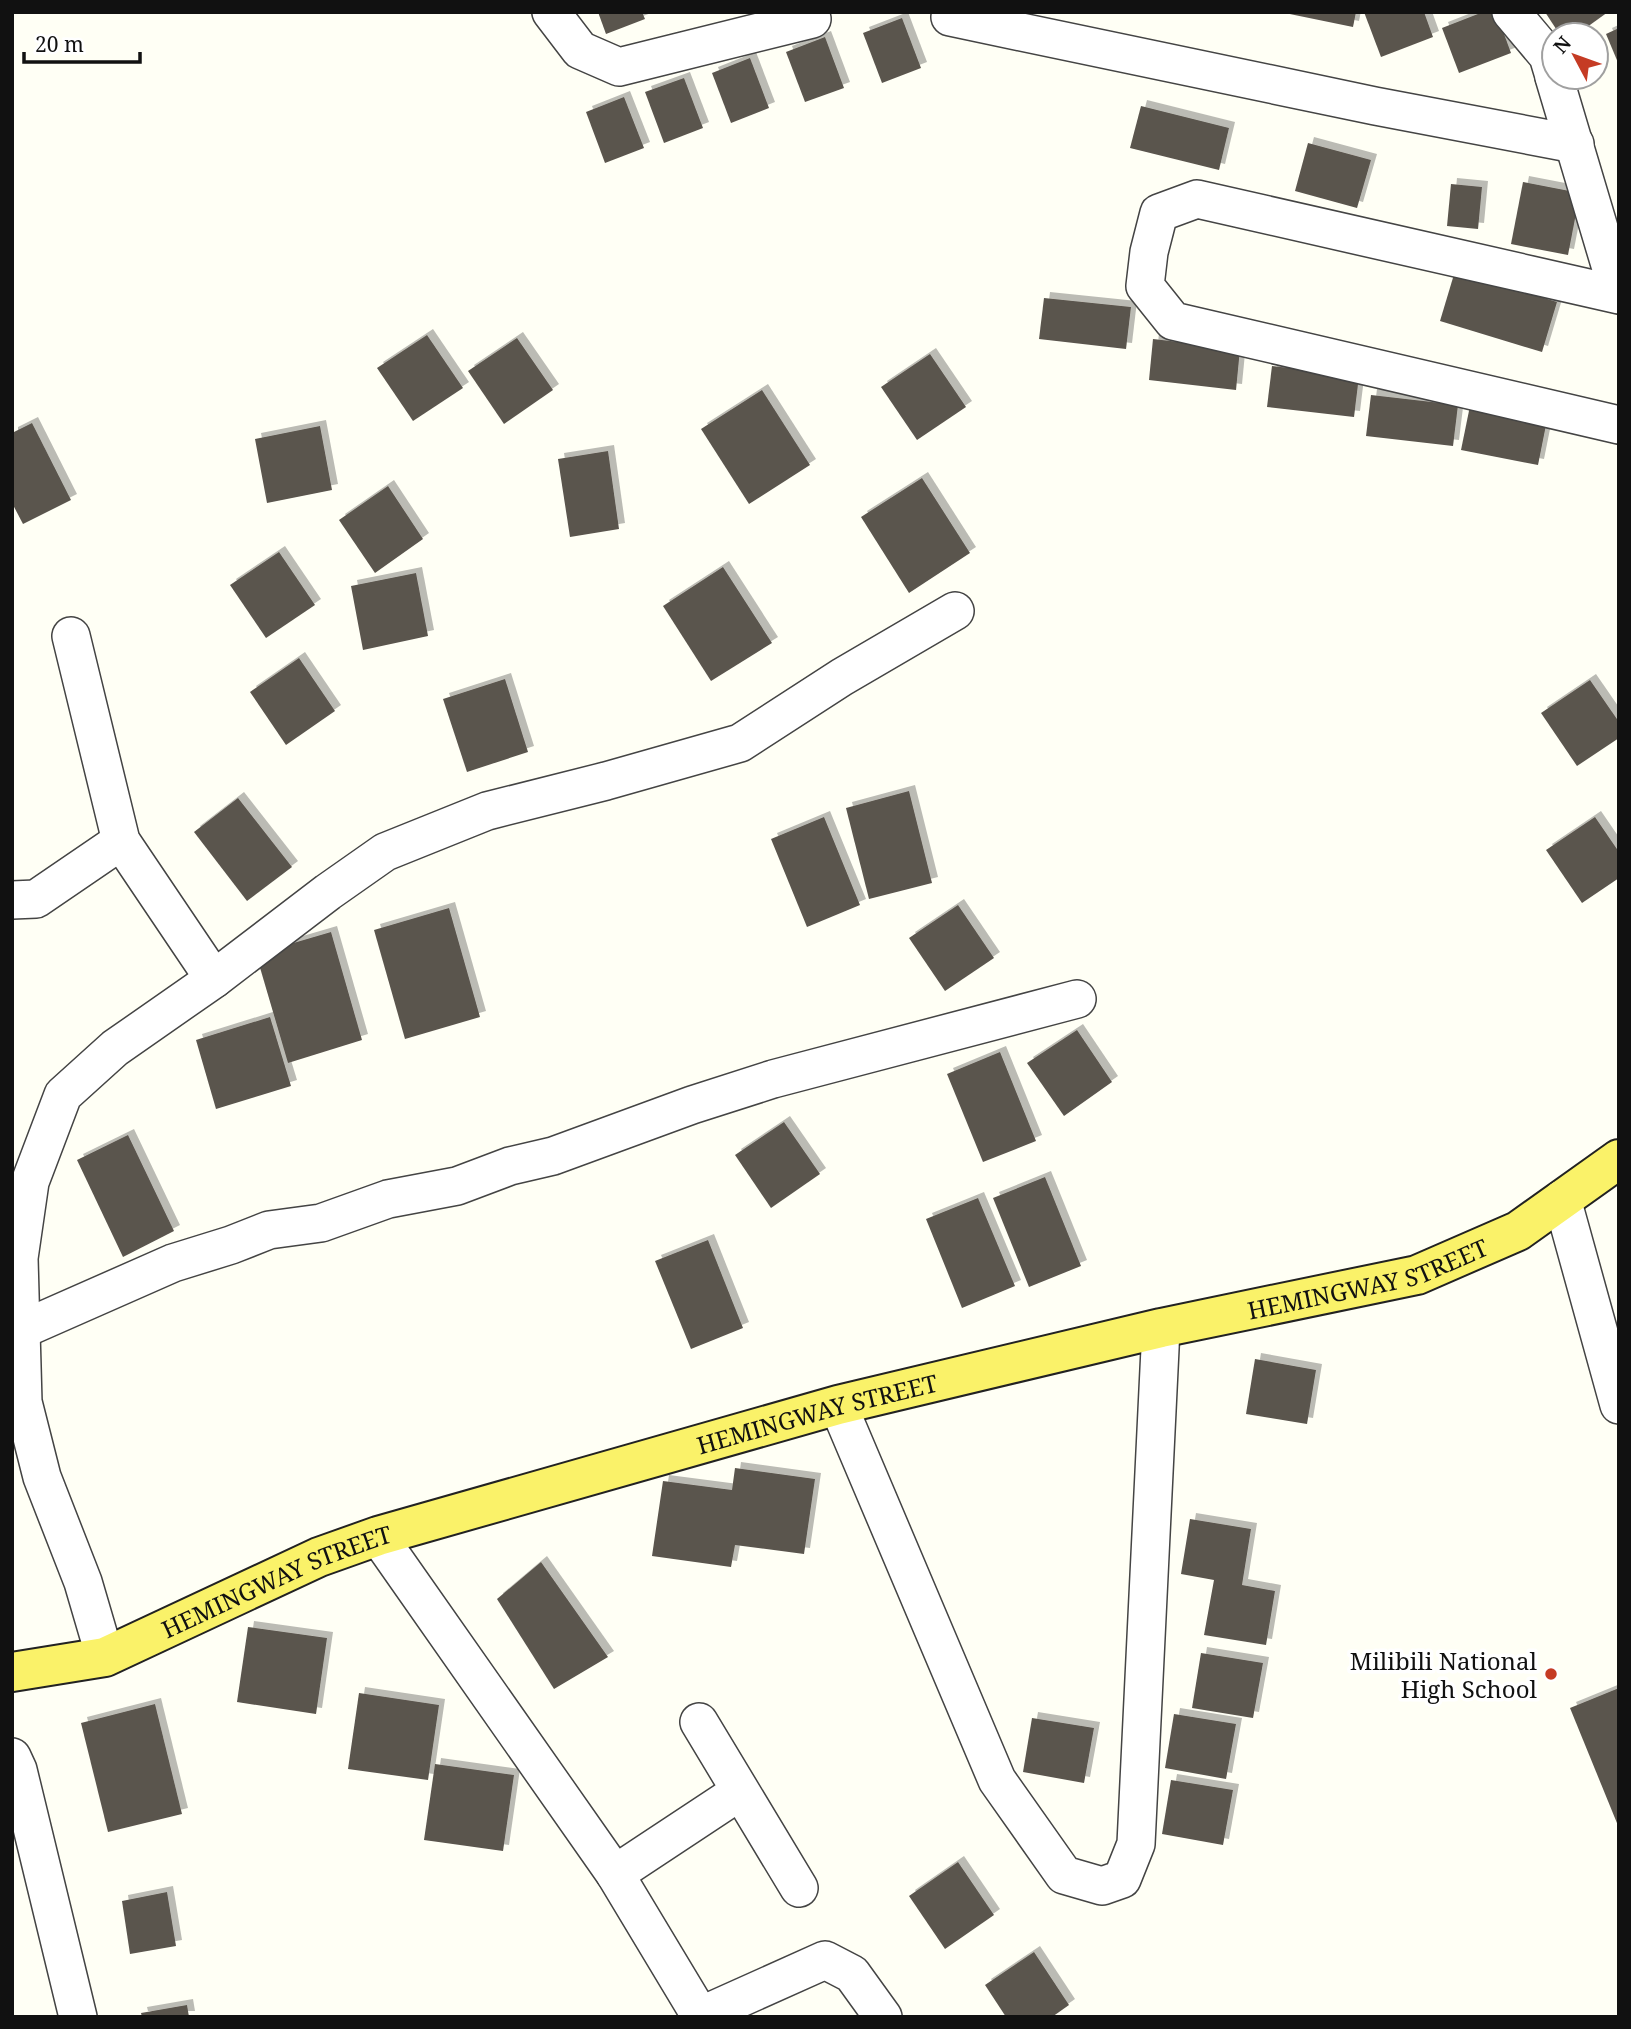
<svg xmlns="http://www.w3.org/2000/svg" width="1631" height="2029" font-family="'Noto Serif',serif">
<style>
.building{fill:#5a544d;filter:url(#shadow)}
.lines{fill:none;stroke-linecap:round;stroke-linejoin:round}
.minor-casing{stroke:#444;stroke-width:40}
.major-casing{stroke:#222;stroke-width:42}
.minor{stroke:#fff;stroke-width:37}
.major{stroke:#faf269;stroke-width:38}
.poi-dot{fill:#c53b24;stroke:#fff;stroke-width:2.5}
.labels{text-anchor:middle;dominant-baseline:central;stroke-width:7;stroke-linejoin:round;paint-order:stroke}
.street-label{font-size:24px;fill:#111;stroke:#fff}
.poi-label{font-size:24px;fill:#111;stroke:#fff;text-anchor:end}
</style>
<defs>
<filter id="shadow"><feDropShadow dx="6" dy="-6" stdDeviation="0" flood-color="#0004"/></filter>
</defs>
<rect width="100%" height="100%" fill="#fffff5"/>
<!-- building -->
<g class="building">
<path d="M 598,12 L 642,12 L 645,19 L 606,34 Z"/>
<path d="M 1280,12 L 1356,12 L 1353,27 Z"/>
<path d="M 1364,12 L 1424,12 L 1433,37 L 1381,57 Z"/>
<path d="M 1483,12 L 1496,12 L 1511,53 L 1459,73 L 1442,28 Z"/>
<path d="M 1545,12 L 1608,12 L 1576,35 L 1560,35 Z"/>
<path d="M 902,18 L 921,68 L 882,83 L 863,33 Z"/>
<path d="M 1619,28 L 1619,65 L 1606,34 Z"/>
<path d="M 825,37 L 844,88 L 805,102 L 786,52 Z"/>
<path d="M 750,58 L 769,108 L 731,123 L 712,73 Z"/>
<path d="M 684,78 L 703,128 L 664,143 L 645,92 Z"/>
<path d="M 624,97 L 644,148 L 605,163 L 586,112 Z"/>
<path d="M 1141,106 L 1229,128 L 1219,170 L 1130,148 Z"/>
<path d="M 1308,143 L 1371,160 L 1357,208 L 1295,191 Z"/>
<path d="M 1523,182 L 1580,193 L 1568,255 L 1511,244 Z"/>
<path d="M 1451,184 L 1482,187 L 1478,229 L 1447,226 Z"/>
<path d="M 1455,271 L 1557,302 L 1542,352 L 1440,321 Z"/>
<path d="M 1044,298 L 1131,307 L 1126,349 L 1039,339 Z"/>
<path d="M 427,335 L 463,388 L 413,421 L 377,368 Z"/>
<path d="M 517,338 L 553,390 L 504,424 L 468,371 Z"/>
<path d="M 1153,339 L 1240,349 L 1236,390 L 1149,380 Z"/>
<path d="M 930,354 L 966,407 L 917,440 L 881,387 Z"/>
<path d="M 1272,366 L 1359,376 L 1354,417 L 1267,407 Z"/>
<path d="M 762,390 L 810,465 L 749,504 L 701,429 Z"/>
<path d="M 1371,395 L 1458,405 L 1453,446 L 1366,436 Z"/>
<path d="M 1471,401 L 1548,415 L 1538,465 L 1461,450 Z"/>
<path d="M 32,423 L 71,500 L 23,524 L 12,503 L 12,433 Z"/>
<path d="M 320,426 L 332,490 L 267,503 L 255,439 Z"/>
<path d="M 608,451 L 619,529 L 570,537 L 558,459 Z"/>
<path d="M 922,478 L 970,553 L 909,593 L 861,517 Z"/>
<path d="M 388,486 L 423,539 L 375,573 L 339,520 Z"/>
<path d="M 279,552 L 315,605 L 266,638 L 230,585 Z"/>
<path d="M 723,567 L 772,643 L 711,681 L 663,606 Z"/>
<path d="M 416,573 L 428,636 L 363,650 L 351,586 Z"/>
<path d="M 299,658 L 335,711 L 286,745 L 250,692 Z"/>
<path d="M 505,679 L 528,752 L 467,772 L 443,699 Z"/>
<path d="M 1590,680 L 1619,722 L 1619,738 L 1577,766 L 1541,713 Z"/>
<path d="M 909,791 L 932,883 L 869,899 L 846,808 Z"/>
<path d="M 238,798 L 292,867 L 247,901 L 194,832 Z"/>
<path d="M 824,817 L 860,905 L 807,927 L 771,839 Z"/>
<path d="M 1595,817 L 1619,852 L 1619,878 L 1582,903 L 1546,850 Z"/>
<path d="M 958,905 L 994,958 L 945,991 L 909,938 Z"/>
<path d="M 449,908 L 480,1017 L 405,1039 L 374,930 Z"/>
<path d="M 331,932 L 362,1040 L 288,1063 L 256,954 Z"/>
<path d="M 270,1017 L 291,1086 L 216,1109 L 196,1040 Z"/>
<path d="M 1077,1030 L 1112,1082 L 1064,1116 L 1027,1063 Z"/>
<path d="M 1000,1052 L 1036,1141 L 983,1162 L 947,1074 Z"/>
<path d="M 784,1122 L 820,1174 L 771,1208 L 735,1155 Z"/>
<path d="M 128,1135 L 174,1231 L 123,1257 L 77,1160 Z"/>
<path d="M 1045,1177 L 1081,1266 L 1029,1287 L 993,1198 Z"/>
<path d="M 978,1198 L 1015,1286 L 962,1308 L 926,1219 Z"/>
<path d="M 708,1240 L 743,1328 L 691,1349 L 655,1261 Z"/>
<path d="M 1255,1359 L 1316,1370 L 1307,1424 L 1246,1414 Z"/>
<path d="M 735,1468 L 815,1479 L 804,1554 L 735,1545 L 731,1567 L 652,1556 L 663,1481 L 732,1490 Z"/>
<path d="M 1190,1519 L 1251,1529 L 1242,1585 L 1275,1591 L 1266,1645 L 1204,1635 L 1214,1580 L 1181,1574 Z"/>
<path d="M 541,1562 L 608,1657 L 554,1689 L 497,1599 Z"/>
<path d="M 248,1627 L 327,1638 L 316,1714 L 237,1702 Z"/>
<path d="M 1201,1653 L 1263,1663 L 1253,1718 L 1192,1708 Z"/>
<path d="M 1619,1688 L 1619,1828 L 1570,1708 Z"/>
<path d="M 359,1693 L 439,1705 L 428,1780 L 348,1769 Z"/>
<path d="M 155,1704 L 182,1814 L 108,1832 L 81,1723 Z"/>
<path d="M 1174,1714 L 1236,1724 L 1226,1779 L 1165,1768 Z"/>
<path d="M 1032,1718 L 1094,1728 L 1084,1783 L 1023,1772 Z"/>
<path d="M 435,1764 L 514,1775 L 503,1851 L 424,1840 Z"/>
<path d="M 1171,1780 L 1233,1790 L 1223,1845 L 1162,1834 Z"/>
<path d="M 958,1862 L 994,1915 L 945,1949 L 909,1896 Z"/>
<path d="M 167,1892 L 176,1946 L 130,1954 L 122,1901 Z"/>
<path d="M 1034,1952 L 1069,2005 L 1052,2017 L 1006,2017 L 985,1985 Z"/>
<path d="M 187,2005 L 189,2017 L 142,2017 L 141,2013 Z"/>
</g>
<g class="lines">
<defs>
<g id="minor">
<path d="M 551,12 L 580,50 L 619,67 L 812,19"/>
<path d="M 1511,12 L 1548,56 L 1554,76"/>
<path d="M 950,17 L 1375,106 L 1575,144"/>
<path d="M 1554,77 L 1619,295 L 1197,199 L 1159,213 L 1149,252 L 1145,286 L 1173,321 L 1619,425"/>
<path d="M 71,636 L 121,841 L 214,979"/>
<path d="M 12,900 L 36,899 L 121,841"/>
<path d="M 1562,1199 L 1619,1405"/>
<path d="M 21,1330 L 173,1263 L 231,1245 L 269,1230 L 321,1223 L 388,1199 L 457,1186 L 510,1166 L 553,1156 L 692,1105 L 773,1079 L 1077,999"/>
<path d="M 838,1405 L 997,1780 L 1064,1875 L 1102,1886 L 1122,1879 L 1136,1844 L 1161,1328"/>
<path d="M 378,1536 L 615,1874 L 701,2017"/>
<path d="M 105,1657 L 83,1582 L 42,1477 L 23,1402 L 19,1258 L 30,1182 L 63,1095 L 115,1048 L 214,979 L 328,892 L 385,852 L 487,811 L 606,781 L 740,743 L 842,677 L 955,611"/>
<path d="M 699,1722 L 799,1888"/>
<path d="M 12,1757 L 18,1770 L 78,2017"/>
<path d="M 615,1874 L 739,1792"/>
<path d="M 698,2017 L 825,1960 L 852,1974 L 883,2017"/>
</g>
<g id="major">
<path id="s1" d="M 12,1672 L 105,1657 L 319,1557 L 378,1536 L 838,1405 L 1161,1328 L 1417,1275 L 1518,1231 L 1619,1159"/>
</g>
</defs>
<!-- minor casing -->
<use href="#minor" class="minor-casing"/>
<!-- major casing -->
<use href="#major" class="major-casing"/>
<!-- minor -->
<use href="#minor" class="minor"/>
<!-- major -->
<use href="#major" class="major"/>
</g>
<!-- markers -->
<circle class="poi-dot" cx="1551" cy="1674" r="7"/>
<g class="labels">
<!-- street labels -->
<g class="street-label">
<text stroke="none"><textPath href="#s1" startOffset="1416">HEMINGWAY STREET</textPath></text>
<text stroke="none"><textPath href="#s1" startOffset="849">HEMINGWAY STREET</textPath></text>
<text stroke="none"><textPath href="#s1" startOffset="282">HEMINGWAY STREET</textPath></text>
</g>
<!-- poi labels -->
<g class="poi-label">
<text x="1537" y="1660">Milibili National<tspan x="1537" dy="28">High School</tspan></text>
</g>
</g>
<!-- border -->
<rect width="1631" height="2029" fill="none" stroke="#111111" stroke-width="28"/>
<!-- north arrow -->
<g transform="translate(1575 56) rotate(311)"><circle r="33" fill="#ffffff" stroke="#a0a0a0" stroke-width="2"/>
<path d="M0-5L12 26L0 18L-12 26Z" fill="#c53b24"/>
<text y="-10" font-size="19" font-weight="bold" text-anchor="middle" fill="#111111">N</text>
</g>
<!-- scale -->
<path d="M24 52v10h116v-10" fill="none" stroke="#111111" stroke-width="3.5"/>
<text x="35" y="52" font-size="21" fill="#111111" stroke="#ffffff" stroke-width="5" paint-order="stroke">20 m</text>
</svg>
